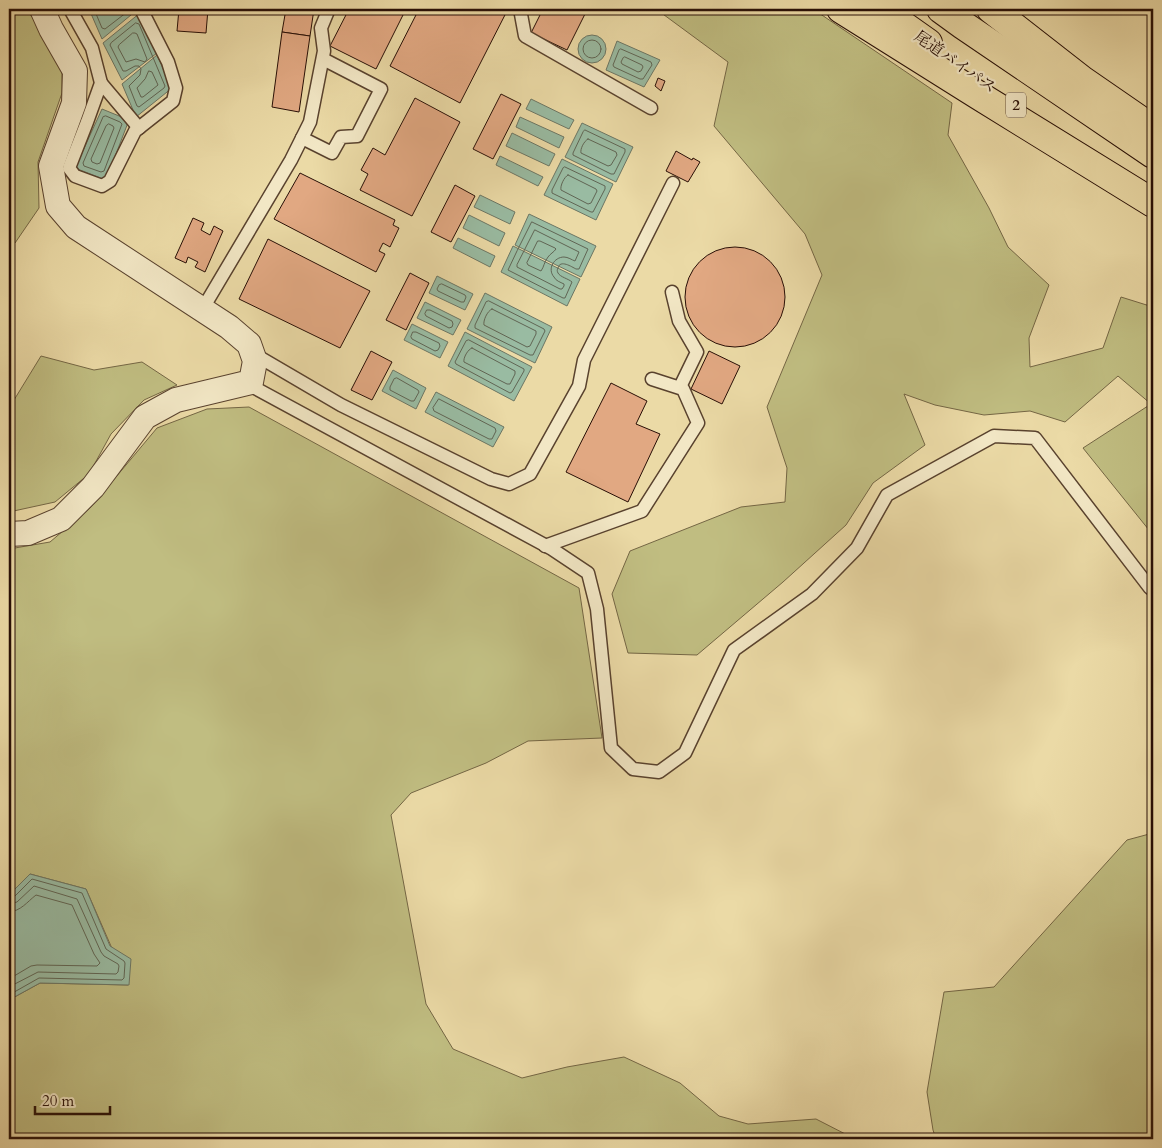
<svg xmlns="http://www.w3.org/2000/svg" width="1162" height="1148" font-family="Cardo,'Noto Serif JP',serif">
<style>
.green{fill:#c0bd81;stroke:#746644}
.water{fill:#99bba2;stroke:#6c7664}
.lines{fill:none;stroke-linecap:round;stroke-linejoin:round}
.shore{stroke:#606554;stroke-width:1}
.building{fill:#e1a882;stroke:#280f06}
.service-casing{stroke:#59422e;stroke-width:15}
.minor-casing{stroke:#59422e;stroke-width:26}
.motorway-casing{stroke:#280f06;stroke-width:30}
.service{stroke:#f2e7c5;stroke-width:12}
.minor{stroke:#f2e7c5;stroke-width:24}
.motorway{stroke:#ebdaa6;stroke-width:28}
.labels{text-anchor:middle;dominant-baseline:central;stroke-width:4.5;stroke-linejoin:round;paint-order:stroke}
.shield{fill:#f2e7c5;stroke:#65503f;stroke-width:1}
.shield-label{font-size:15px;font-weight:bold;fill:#280f06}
.street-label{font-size:16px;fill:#280f06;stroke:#f2e7c5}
</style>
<rect width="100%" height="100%" fill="#ebdaa6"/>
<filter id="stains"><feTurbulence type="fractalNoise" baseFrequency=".004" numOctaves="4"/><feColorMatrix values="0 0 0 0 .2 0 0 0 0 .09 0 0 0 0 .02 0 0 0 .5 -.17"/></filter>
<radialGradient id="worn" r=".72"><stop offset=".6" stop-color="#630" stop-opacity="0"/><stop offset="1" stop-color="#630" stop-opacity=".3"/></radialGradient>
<!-- green -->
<g class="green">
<path d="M 9,9 L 27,9 L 62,64 L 62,93 L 38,162 L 39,208 L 15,243 L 9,247 Z"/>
<path d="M 656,9 L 813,9 L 952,103 L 948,135 L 989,208 L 1008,247 L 1049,285 L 1029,338 L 1030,367 L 1103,348 L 1121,297 L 1153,307 L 1153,535 L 1083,448 L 1151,404 L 1118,376 L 1065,422 L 1030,411 L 984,415 L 935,405 L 904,394 L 925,445 L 873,483 L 846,525 L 783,582 L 697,655 L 628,653 L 612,594 L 630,551 L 741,507 L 785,502 L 787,468 L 767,407 L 822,275 L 805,234 L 714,126 L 728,62 Z"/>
<path d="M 41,356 L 94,370 L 142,362 L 177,385 L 144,400 L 111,434 L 89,474 L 55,502 L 9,512 L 9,404 L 14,400 Z"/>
<path d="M 249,407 L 579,588 L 602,738 L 528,741 L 486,763 L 411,793 L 391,815 L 426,1004 L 453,1049 L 522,1078 L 567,1067 L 624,1057 L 680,1083 L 719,1116 L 748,1124 L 816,1119 L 855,1139 L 9,1139 L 9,1000 L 40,983 L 128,985 L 86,889 L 30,874 L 9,895 L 9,549 L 50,542 L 90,508 L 157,428 L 207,409 Z"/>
<path d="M 1153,833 L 1153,1139 L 936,1139 L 933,1130 L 927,1092 L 944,992 L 994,987 L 1127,840 Z"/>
</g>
<!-- water -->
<g class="water">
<path d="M 89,9 L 136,9 L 137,10 L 102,39 Z"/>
<path d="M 140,13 L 157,53 L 122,80 L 103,43 Z"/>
<circle cx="592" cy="49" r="14"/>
<path d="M 617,41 L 660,60 L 644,87 L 606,70 Z"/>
<path d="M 157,55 L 172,88 L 136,117 L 122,84 Z"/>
<path d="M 531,99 L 574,120 L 569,129 L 526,109 Z"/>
<path d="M 102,109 L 129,120 L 106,180 L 75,168 Z"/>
<path d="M 520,117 L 564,137 L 559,148 L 516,127 Z"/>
<path d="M 582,123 L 633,147 L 616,182 L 565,157 Z"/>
<path d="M 512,133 L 555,154 L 549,166 L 506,146 Z"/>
<path d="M 500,156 L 543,177 L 538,186 L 496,165 Z"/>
<path d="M 562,159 L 613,184 L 596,220 L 544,195 Z"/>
<path d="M 480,195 L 515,212 L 510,224 L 474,207 Z"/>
<path d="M 529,214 L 596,246 L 581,277 L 515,245 Z"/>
<path d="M 469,215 L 505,233 L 499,246 L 463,228 Z"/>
<path d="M 458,238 L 495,256 L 490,267 L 453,248 Z"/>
<path d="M 513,246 L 580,279 L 567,306 L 501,272 Z"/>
<path d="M 437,276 L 473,294 L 465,310 L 429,293 Z"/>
<path d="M 485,293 L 552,327 L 535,363 L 467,329 Z"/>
<path d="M 425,302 L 461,320 L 453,335 L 417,318 Z"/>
<path d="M 412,324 L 448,342 L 440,358 L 404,340 Z"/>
<path d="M 465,332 L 532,367 L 514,401 L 448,366 Z"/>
<path d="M 393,370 L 426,388 L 416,409 L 382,391 Z"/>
<path d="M 436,392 L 504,427 L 493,447 L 425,412 Z"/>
<path d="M 30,874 L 86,889 L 110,946 L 131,959 L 129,985 L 40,983 L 9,1000 L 9,895 Z"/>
</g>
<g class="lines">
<!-- shore -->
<g class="shore">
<path d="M 94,9 L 102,28 L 105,29 L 131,9"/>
<path d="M 136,23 L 139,24 L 165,86 L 164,88 L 139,107 L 137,106 L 129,86 L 140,75 L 141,69 L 139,66 L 135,66 L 126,71 L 123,71 L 110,45 L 111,43 Z"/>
<path d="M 133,33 L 135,33 L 137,34 L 147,59 L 145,62 L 136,59 L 126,62 L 118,47 L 119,45 Z"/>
<circle cx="592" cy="49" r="9"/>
<path d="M 621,49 L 651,62 L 652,65 L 643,79 L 640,79 L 614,67 L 613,65 L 619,50 Z"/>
<path d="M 625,57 L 642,65 L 643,67 L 641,71 L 638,72 L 622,64 L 621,62 L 623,58 Z"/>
<path d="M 149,71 L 152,72 L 158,85 L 143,97 L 141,97 L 137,88 L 145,79 Z"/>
<path d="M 106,116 L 120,122 L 122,124 L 104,171 L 101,172 L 84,166 L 83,163 L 103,117 Z"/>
<path d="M 109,124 L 113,126 L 114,128 L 100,163 L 97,164 L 92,162 L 91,159 L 106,126 Z"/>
<path d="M 585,130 L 625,149 L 625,152 L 614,174 L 611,174 L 573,155 L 573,153 L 583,132 Z"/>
<path d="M 588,139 L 616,152 L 617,155 L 611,165 L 608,166 L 581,153 C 580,149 584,141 588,139 Z"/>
<path d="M 565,167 L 605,186 L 605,189 L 593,212 L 591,212 L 552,193 L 552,190 L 563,168 Z"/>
<path d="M 568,175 L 596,189 L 597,191 L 591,203 L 588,204 L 561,190 C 560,186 564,177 568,175 Z"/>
<path d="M 532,222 L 588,249 L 579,269 L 576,269 C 572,267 560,259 558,268 C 557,270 557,271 558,273 C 560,277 569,279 572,282 L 565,298 L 563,298 L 508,270 L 517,251 Z"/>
<path d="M 535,230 L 579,252 L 575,261 C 572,260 568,257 564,257 C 554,257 547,269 554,277 C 556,281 560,282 564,284 L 564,286 L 562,289 L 560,289 L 517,267 L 517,265 Z"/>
<path d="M 538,241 L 540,241 L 555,248 L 556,249 C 554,252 550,254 548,257 C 544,262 544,267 541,271 L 528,265 L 527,263 Z"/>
<path d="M 442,284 L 465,295 L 466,297 L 464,302 L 461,302 L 438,291 L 437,289 L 439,285 Z"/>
<path d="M 489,301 L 544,329 L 545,331 L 533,355 L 530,355 L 475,328 L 475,325 L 486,302 Z"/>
<path d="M 492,309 L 536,331 L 536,334 L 530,346 L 527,347 L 484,325 C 483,321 487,311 492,309 Z"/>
<path d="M 427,310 L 430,310 L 452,321 L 453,324 L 452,327 L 449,328 L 426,316 L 425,314 Z"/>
<path d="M 413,332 L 416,332 L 439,343 L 440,346 L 438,350 L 435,351 L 412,339 L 411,337 Z"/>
<path d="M 469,340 L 524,369 L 524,371 L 512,392 L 510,393 L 456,364 L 455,362 L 466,341 Z"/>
<path d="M 472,348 L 515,371 L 515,374 L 510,384 L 507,384 L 464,362 C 463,358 468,349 472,348 Z"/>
<path d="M 397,378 L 418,390 L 419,392 L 414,401 L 411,401 L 390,390 L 390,387 L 394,379 Z"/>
<path d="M 439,399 L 495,428 L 496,431 L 492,439 L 489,439 L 434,411 L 433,408 Z"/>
<path d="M 9,898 L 14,897 L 32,879 L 82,893 L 106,949 L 124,961 L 125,963 L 124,978 L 122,980 L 39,978 L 9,995"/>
<path d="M 9,904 L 17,902 L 34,886 L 77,899 L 101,952 L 104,956 L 118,964 L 119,966 L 118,972 L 116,974 L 38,972 L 9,987"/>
<path d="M 9,912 C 21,911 27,902 36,895 L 72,905 L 94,954 L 100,963 L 97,966 L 37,965 L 31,966 L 9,979"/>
</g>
</g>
<!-- building -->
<g class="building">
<path d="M 179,9 L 208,9 L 206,33 L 177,31 Z"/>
<path d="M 286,9 L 314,9 L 310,36 L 282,32 Z"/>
<path d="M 349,9 L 406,9 L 376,69 L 330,46 Z"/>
<path d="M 419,9 L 508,9 L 460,103 L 390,66 Z"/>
<path d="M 543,9 L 573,9 L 585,14 L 567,50 L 531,33 Z"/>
<path d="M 282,32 L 310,36 L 299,112 L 272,107 Z"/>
<path d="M 658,78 L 665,81 L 661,91 L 655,86 Z"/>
<path d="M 501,94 L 521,104 L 493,159 L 473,149 Z"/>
<path d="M 415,98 L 460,122 L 412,216 L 360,190 L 368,174 L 361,170 L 373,148 L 385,155 Z"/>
<path d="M 676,151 L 692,160 L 693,158 L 700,162 L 688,182 L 666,171 Z"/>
<path d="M 300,173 L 395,220 L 393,225 L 399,228 L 390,247 L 383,243 L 379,251 L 385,254 L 376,272 L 274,219 Z"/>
<path d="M 455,185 L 475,196 L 451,242 L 431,232 Z"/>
<path d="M 193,218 L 204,223 L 201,230 L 210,235 L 214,226 L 223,231 L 205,272 L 195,267 L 198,262 L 188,257 L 186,263 L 175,258 Z"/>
<path d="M 268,239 L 370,291 L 340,348 L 239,299 Z"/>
<circle cx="735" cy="297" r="50"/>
<path d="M 410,273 L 429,283 L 406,330 L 386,320 Z"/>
<path d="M 371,351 L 392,362 L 372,400 L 351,390 Z"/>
<path d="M 709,351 L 740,366 L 722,404 L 691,389 Z"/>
<path d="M 611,383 L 647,401 L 636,424 L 660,434 L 628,502 L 566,472 Z"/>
</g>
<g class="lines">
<defs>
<g id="service">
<path d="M 70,9 L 92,48 L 101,83 L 87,122 L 69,168 L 75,176 L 102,186 L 110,181 L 135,131 L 173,101 L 176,88 L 168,62 L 141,9"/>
<path d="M 520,9 L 525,36 L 651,108"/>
<path d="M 101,83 L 139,128"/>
<path d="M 302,138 L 332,153 L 341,137 L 357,136 L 381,89 L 323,59"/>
<path d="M 672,292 L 679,321 L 697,352 L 680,387"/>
<path d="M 202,310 L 291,160 L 310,122 L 324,51 L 321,28 L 328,11 L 327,9"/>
<path d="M 252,353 L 341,405 L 491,479 L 509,484 L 530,474 L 579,386 L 584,360 L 673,183"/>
<path d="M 251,382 L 255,388 L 552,549 L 588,573 L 597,609 L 611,748 L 633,769 L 659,772 L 685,753 L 734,650 L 812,594 L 857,548 L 887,495 L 994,436 L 1035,438 L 1150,588"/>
<path d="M 545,546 L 642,511 L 698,423 L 683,389 L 652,379"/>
</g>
<path id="minor" d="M 9,534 L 28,533 L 61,519 L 93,487 L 145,417 L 176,400 L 251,382 L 255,361 L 249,344 L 229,327 L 76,227 L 58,206 L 51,166 L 74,103 L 75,71 L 51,29 L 42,9"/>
<g id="motorway">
<path d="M 841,9 L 978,95 L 1153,203"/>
<path d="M 880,9 L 928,43"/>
<path d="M 941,9 L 963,25 L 1153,154"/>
<path d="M 991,9 L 1082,80 L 1153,129"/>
</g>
</defs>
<!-- service casing -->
<use href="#service" class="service-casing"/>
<!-- minor casing -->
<use href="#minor" class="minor-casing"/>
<!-- motorway casing -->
<use href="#motorway" class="motorway-casing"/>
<!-- service -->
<use href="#service" class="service"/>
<!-- minor -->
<use href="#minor" class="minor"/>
<!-- motorway -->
<use href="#motorway" class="motorway"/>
</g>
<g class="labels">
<!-- shield labels -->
<rect class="shield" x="1006" y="92.5" width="20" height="25" rx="4"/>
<g class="shield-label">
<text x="1016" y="105">2</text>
</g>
<!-- street labels -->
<g class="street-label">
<text transform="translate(955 62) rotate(35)">尾道バイパス</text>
</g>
</g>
<!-- margin -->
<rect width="1162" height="1148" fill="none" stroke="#ebdaa6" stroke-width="30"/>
<rect x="10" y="10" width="1142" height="1128" fill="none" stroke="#280f06" stroke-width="2.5"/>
<rect x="15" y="15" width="1132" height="1118" fill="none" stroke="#280f06"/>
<!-- scale -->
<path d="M35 1106v8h75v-8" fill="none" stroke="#280f06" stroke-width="2.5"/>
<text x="42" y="1106" font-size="15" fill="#280f06" stroke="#f2e7c5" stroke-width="4" paint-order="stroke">20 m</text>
<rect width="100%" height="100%" filter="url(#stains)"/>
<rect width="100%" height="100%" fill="url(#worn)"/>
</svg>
